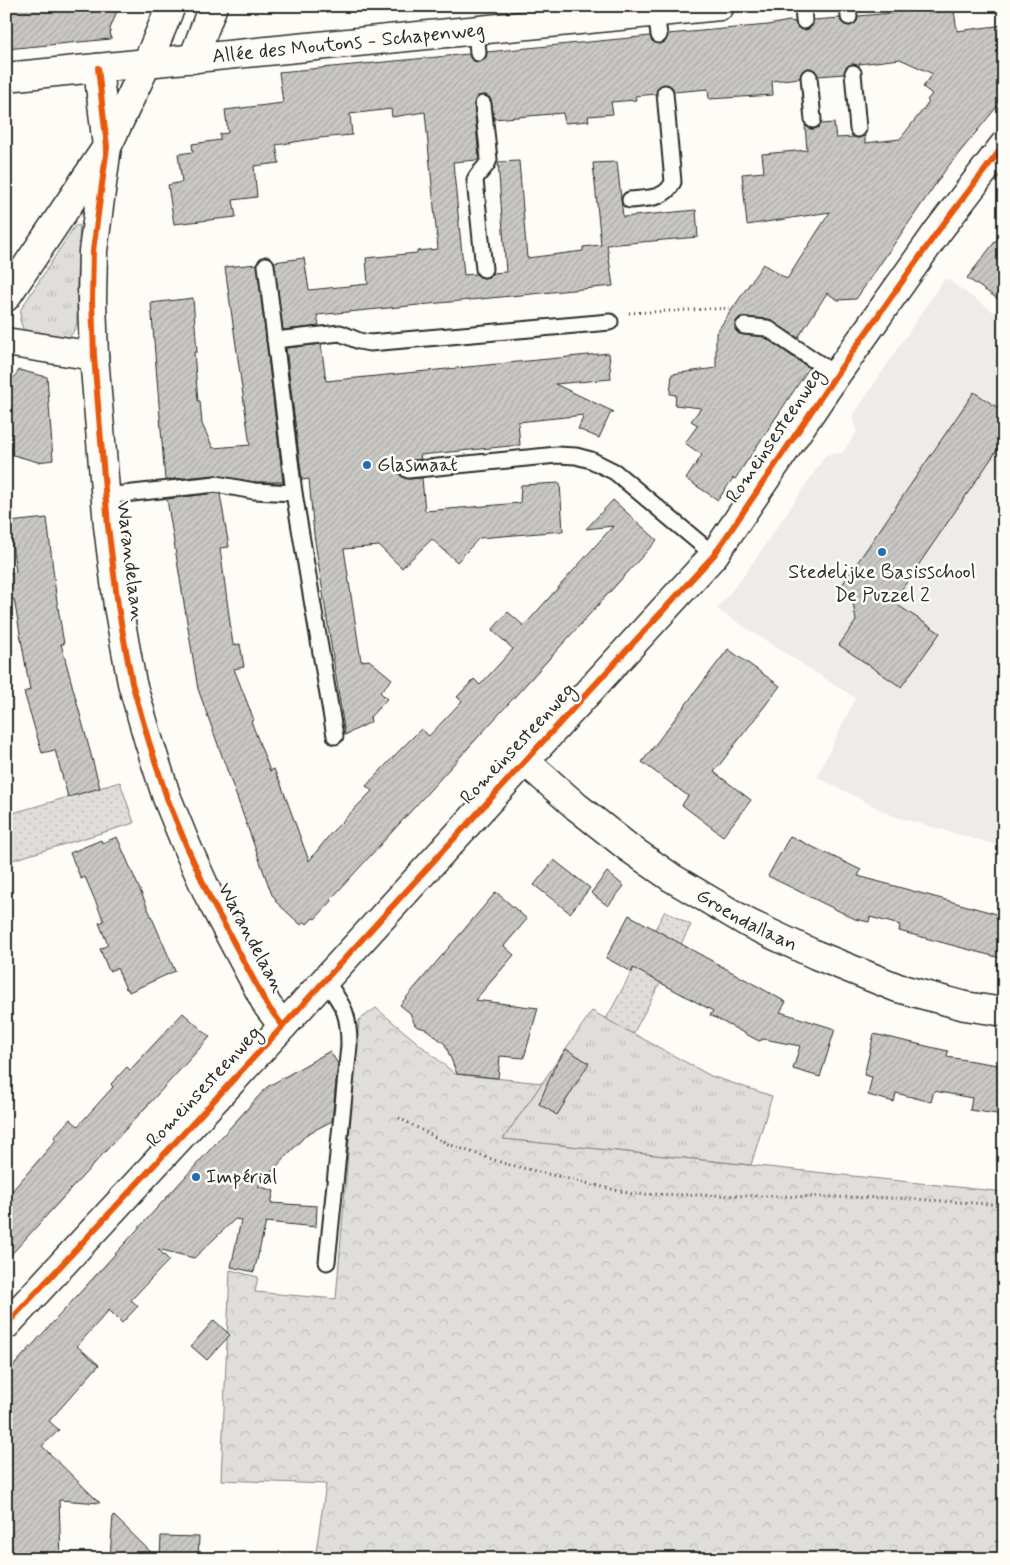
<svg xmlns="http://www.w3.org/2000/svg" width="1010" height="1565" font-family="Mynerve,sans-serif">
<style>
.built{fill:#edece8}
.grass{fill:url(#grass-tufts);stroke:#858482}
.forest{fill:url(#forest-crowns);stroke:#858482}
.garden{fill:url(#garden-dots);stroke:#858482}
.building{fill:url(#building-hatch);stroke:#2b2b2b}
.lines{fill:none;stroke-linecap:round;stroke-linejoin:round}
.lane-casing{stroke:#2b2b2b;stroke-width:19}
.street-casing{stroke:#2b2b2b;stroke-width:31}
.path{stroke:#2b2b2b;stroke-width:3;stroke-dasharray:1 4;stroke-linecap:butt}
.lane{stroke:#fdfcf7;stroke-width:15}
.street{stroke:#fdfcf7;stroke-width:28}
.cycleway-casing{stroke:#fdfcf7;stroke-width:9}
.cycleway{stroke:#e8590c;stroke-width:6}
.poi-dot{fill:#1f6fb2;stroke:#fdfcf7;stroke-width:2}
.labels{text-anchor:middle;dominant-baseline:central;stroke-width:5;stroke-linejoin:round;paint-order:stroke}
.street-label{font-size:20px;fill:#2b2b2b;stroke:#fdfcf7}
.poi-label{font-size:20px;fill:#2b2b2b;stroke:#fdfcf7;text-anchor:start}
</style>
<defs>
<pattern id="grass-tufts" width="24" height="20" patternUnits="userSpaceOnUse" patternTransform="scale(1.25)"><rect width="24" height="20" fill="#dfdeda"/><path d="M3 7l-1-3M5 7V3M7 7l1-3M15 17l-1-3M17 17v-4M19 17l1-3" fill="none" stroke="#c0bfbb"/></pattern>
<pattern id="forest-crowns" width="20" height="18" patternUnits="userSpaceOnUse" patternTransform="scale(1.25)"><rect width="20" height="18" fill="#dfdeda"/><path d="M2 6a3 3 0 1 1 6 0M12 15a3 3 0 1 1 6 0" fill="none" stroke="#c0bfbb"/></pattern>
<pattern id="garden-dots" width="8" height="8" patternUnits="userSpaceOnUse" patternTransform="scale(1.25)"><rect width="8" height="8" fill="#dfdeda"/><path d="M2 2h.1M6 6h.1" fill="none" stroke="#c0bfbb" stroke-width="1.8" stroke-linecap="round"/></pattern>
<pattern id="building-hatch" width="6" height="6" patternUnits="userSpaceOnUse" patternTransform="scale(1.25)"><rect width="6" height="6" fill="#c9c8c4"/><path d="M-1 1l2-2M0 6l6-6M5 7l2-2" fill="none" stroke="#adaca9"/></pattern>
</defs>
<rect width="100%" height="100%" fill="#fdfcf7"/>
<filter id="ink" filterUnits="userSpaceOnUse"><feTurbulence type="fractalNoise" baseFrequency=".02" numOctaves="2"/><feDisplacementMap in="SourceGraphic" scale="10" xChannelSelector="R" yChannelSelector="G"/><feConvolveMatrix kernelMatrix="1 2 1 2 8 2 1 2 1" color-interpolation-filters="sRGB"/></filter>
<g filter="url(#ink)">
<!-- built -->
<path class="built" d="M 945,278 L 1004,319 L 1004,847 L 893,816 L 817,777 L 855,698 L 717,609 L 748,570 L 826,455 L 842,453 L 857,432 L 852,417 Z"/>
<!-- grass -->
<g class="grass">
<path d="M 78,225 L 80,226 L 77,277 L 77,323 L 74,331 L 68,339 L 24,332 L 20,320 L 21,309 L 74,227 Z"/>
<path d="M 592,1011 L 711,1076 L 772,1096 L 751,1165 L 503,1139 Z"/>
</g>
<!-- forest -->
<path class="forest" d="M 376,1008 L 455,1074 L 542,1083 L 503,1139 L 1004,1192 L 1004,1559 L 315,1559 L 326,1484 L 221,1480 L 230,1270 L 258,1277 L 255,1292 L 336,1299 L 359,1020 Z"/>
<!-- garden -->
<g class="garden">
<path d="M 120,782 L 134,823 L 6,862 L 6,815 Z"/>
<path d="M 665,911 L 691,925 L 633,1034 L 606,1019 Z"/>
</g>
<!-- building -->
<g class="building">
<path d="M 6,6 L 119,6 L 110,29 L 111,39 L 6,49 Z"/>
<path d="M 927,10 L 927,13 L 954,10 L 957,31 L 1004,25 L 1004,98 L 946,169 L 856,299 L 838,300 L 827,293 L 798,338 L 768,319 L 745,317 L 740,317 L 737,320 L 735,325 L 735,330 L 739,334 L 764,337 L 809,368 L 735,479 L 733,478 L 718,500 L 686,479 L 702,455 L 685,443 L 698,425 L 691,421 L 701,408 L 675,405 L 676,395 L 670,394 L 672,374 L 716,368 L 716,333 L 763,264 L 787,279 L 830,212 L 747,225 L 742,174 L 764,172 L 762,154 L 807,150 L 805,125 L 810,129 L 814,129 L 819,127 L 821,124 L 834,123 L 836,138 L 853,137 L 858,138 L 865,136 L 865,143 L 900,139 L 929,102 L 927,100 L 932,94 L 923,87 L 933,74 L 900,59 L 859,64 L 859,66 L 852,64 L 845,69 L 844,74 L 818,76 L 813,69 L 808,68 L 801,73 L 800,78 L 772,81 L 773,95 L 709,99 L 708,89 L 674,92 L 673,88 L 669,85 L 664,84 L 657,89 L 656,94 L 635,96 L 636,100 L 611,102 L 613,114 L 588,116 L 589,121 L 565,123 L 563,113 L 494,119 L 491,99 L 486,95 L 478,96 L 475,100 L 474,105 L 479,158 L 478,160 L 453,162 L 464,275 L 476,274 L 480,277 L 484,278 L 489,277 L 493,273 L 506,272 L 498,162 L 519,161 L 527,258 L 583,251 L 583,247 L 601,245 L 593,163 L 617,162 L 623,217 L 696,210 L 698,237 L 607,245 L 613,286 L 317,315 L 319,326 L 283,330 L 274,262 L 304,258 L 309,290 L 368,284 L 366,258 L 417,253 L 417,251 L 438,249 L 425,112 L 392,117 L 391,109 L 350,114 L 352,135 L 319,138 L 276,145 L 279,163 L 254,166 L 257,197 L 233,200 L 236,217 L 174,224 L 168,185 L 182,182 L 178,154 L 193,152 L 192,144 L 220,140 L 220,134 L 228,133 L 225,110 L 283,103 L 279,72 L 469,54 L 470,58 L 474,61 L 479,62 L 486,57 L 487,52 L 650,36 L 652,41 L 660,44 L 665,42 L 668,34 L 768,25 L 789,21 L 795,22 L 797,27 L 804,30 L 810,28 L 813,25 L 813,20 L 840,18 L 841,22 L 845,25 L 850,26 L 857,21 L 858,16 Z"/>
<path d="M 1004,230 L 1004,303 L 967,278 Z"/>
<path d="M 257,264 L 283,482 L 255,482 L 215,475 L 165,480 L 151,303 L 193,298 L 197,352 L 194,352 L 198,401 L 200,401 L 202,424 L 213,448 L 250,445 L 225,267 Z"/>
<path d="M 321,344 L 326,381 L 609,353 L 611,379 L 555,384 L 614,412 L 611,412 L 599,438 L 578,429 L 584,415 L 518,422 L 520,445 L 420,455 L 421,459 L 407,461 L 402,463 L 399,470 L 400,475 L 404,478 L 409,479 L 422,478 L 425,511 L 520,503 L 521,485 L 560,483 L 563,531 L 479,538 L 457,562 L 432,539 L 402,568 L 379,546 L 344,549 L 361,661 L 369,660 L 392,679 L 380,692 L 387,699 L 370,717 L 371,722 L 345,735 L 314,535 L 309,479 L 302,480 L 286,348 Z"/>
<path d="M 19,370 L 47,377 L 53,460 L 38,462 L 6,453 L 6,389 Z"/>
<path d="M 974,392 L 1004,412 L 1004,440 L 893,602 L 940,633 L 901,687 L 839,645 L 856,621 L 853,602 L 838,591 Z"/>
<path d="M 216,493 L 220,494 L 229,547 L 220,548 L 233,645 L 240,644 L 244,667 L 234,669 L 254,720 L 251,721 L 270,771 L 274,769 L 278,779 L 279,779 L 309,861 L 332,832 L 372,791 L 366,786 L 400,750 L 421,729 L 429,736 L 462,701 L 457,697 L 474,679 L 480,685 L 513,649 L 492,630 L 508,612 L 524,626 L 613,526 L 586,529 L 613,500 L 657,540 L 371,855 L 331,899 L 332,901 L 315,919 L 313,918 L 307,924 L 304,921 L 301,925 L 275,901 L 276,899 L 272,895 L 198,689 L 167,499 Z"/>
<path d="M 47,518 L 56,595 L 64,644 L 61,644 L 100,788 L 68,797 L 55,750 L 42,753 L 24,692 L 30,690 L 14,599 L 11,600 L 8,573 L 16,572 L 9,522 Z"/>
<path d="M 728,649 L 780,686 L 714,772 L 751,800 L 723,836 L 682,805 L 688,796 L 642,762 Z"/>
<path d="M 790,836 L 861,870 L 858,876 L 1004,916 L 1004,959 L 899,931 L 900,925 L 870,917 L 869,922 L 855,919 L 768,876 Z"/>
<path d="M 117,837 L 175,971 L 129,992 L 128,989 L 126,989 L 117,968 L 109,971 L 100,949 L 108,945 L 99,923 L 104,921 L 85,877 L 81,879 L 70,853 L 101,840 L 102,843 Z"/>
<path d="M 554,860 L 590,888 L 570,913 L 534,885 Z"/>
<path d="M 607,872 L 624,886 L 608,906 L 591,893 Z"/>
<path d="M 496,892 L 527,919 L 504,946 L 514,955 L 475,1000 L 538,1008 L 524,1058 L 500,1056 L 498,1078 L 457,1074 L 445,1044 L 426,1029 L 418,1027 L 415,1025 L 410,1013 L 400,1005 Z"/>
<path d="M 629,915 L 786,1002 L 780,1012 L 835,1029 L 820,1077 L 793,1069 L 800,1046 L 764,1039 L 759,1041 L 710,1015 L 713,1011 L 633,968 L 632,972 L 606,958 Z"/>
<path d="M 183,1013 L 210,1037 L 6,1260 L 6,1198 L 56,1140 L 54,1137 L 70,1119 L 78,1126 L 113,1087 L 111,1084 L 127,1067 L 130,1070 Z"/>
<path d="M 874,1034 L 948,1051 L 947,1057 L 1004,1066 L 1004,1115 L 970,1110 L 972,1098 L 934,1091 L 931,1102 L 896,1093 L 894,1102 L 868,1095 L 872,1077 L 864,1075 Z"/>
<path d="M 566,1049 L 589,1063 L 557,1115 L 539,1104 L 554,1068 Z"/>
<path d="M 330,1051 L 338,1064 L 332,1121 L 307,1134 L 258,1186 L 274,1191 L 271,1203 L 317,1206 L 316,1227 L 266,1222 L 254,1272 L 231,1267 L 241,1220 L 235,1219 L 194,1258 L 158,1249 L 169,1260 L 131,1300 L 138,1306 L 122,1323 L 109,1310 L 77,1346 L 99,1365 L 49,1421 L 59,1430 L 42,1446 L 100,1503 L 59,1500 L 61,1559 L 7,1559 L 6,1374 L 267,1087 Z"/>
<path d="M 214,1320 L 230,1335 L 207,1360 L 191,1346 Z"/>
<path d="M 113,1515 L 158,1559 L 110,1559 Z"/>
<path d="M 161,1536 L 199,1537 L 198,1559 L 160,1559 Z"/>
</g>
<g class="lines">
<defs>
<g id="lane">
<path d="M 803,6 L 804,21"/>
<path d="M 848,6 L 849,17"/>
<path d="M 656,13 L 659,35"/>
<path d="M 476,31 L 478,53"/>
<path d="M 853,73 L 858,129"/>
<path d="M 809,77 L 813,120"/>
<path d="M 483,104 L 489,159 C 487,168 478,172 475,180 L 484,269"/>
<path d="M 630,200 C 647,198 665,200 673,182 L 665,93"/>
<path d="M 266,265 L 294,493 L 335,736"/>
<path d="M 744,326 L 767,328 L 836,375"/>
<path d="M 275,340 L 340,333 L 359,341 L 370,343 L 610,322"/>
<path d="M 408,470 L 557,455 L 576,456 L 591,460 L 615,472 L 714,555"/>
<path d="M 105,496 L 216,484 L 254,491 L 294,493"/>
<path d="M 325,980 C 344,1007 349,1012 349,1046 L 327,1262"/>
</g>
<g id="street">
<path d="M 193,59 L 213,6"/>
<path d="M 98,68 L 107,147 L 93,251 L 92,300 L 94,356 L 108,526 L 118,606 L 125,645 L 132,683 L 149,742 L 167,798 L 187,847 L 209,896 L 258,988 L 267,1005 L 283,1026"/>
<path id="s1" d="M 6,77 L 720,6"/>
<path d="M 6,297 L 107,147 L 147,63 L 171,6"/>
<path d="M 6,342 L 94,356"/>
<path id="s2" d="M 525,761 L 577,807 L 629,848 L 672,878 L 748,923 L 816,955 L 898,988 L 965,1006 L 1004,1012"/>
<path d="M 6,1325 L 283,1026 L 525,761 L 714,555 L 836,375 L 938,231 L 1004,145"/>
</g>
</defs>
<!-- lane casing -->
<use href="#lane" class="lane-casing"/>
<!-- street casing -->
<use href="#street" class="street-casing"/>
<!-- path -->
<g class="path">
<path d="M 629,313 L 732,308"/>
<path d="M 399,1118 L 448,1144 L 506,1164 L 632,1194 L 897,1198 L 1004,1205"/>
</g>
<!-- lane -->
<use href="#lane" class="lane"/>
<!-- street -->
<use href="#street" class="street"/>
<defs>
<g id="cycleway">
<path d="M 98,68 L 107,147 L 93,251 L 92,300 L 94,356 L 108,526 L 118,606 L 125,645 L 132,683 L 149,742 L 167,798 L 187,847 L 209,896 L 258,988 L 267,1005 L 283,1026"/>
<path d="M 6,1325 L 283,1026 L 525,761 L 714,555 L 836,375 L 938,231 L 1004,145"/>
</g>
</defs>
<!-- cycleway casing -->
<use href="#cycleway" class="cycleway-casing"/>
<!-- cycleway -->
<use href="#cycleway" class="cycleway"/>
</g>
</g>
<!-- markers -->
<g class="poi-dot">
<circle cx="367" cy="465" r="5"/>
<circle cx="882" cy="552" r="5"/>
<circle cx="196" cy="1177" r="5"/>
</g>
<g class="labels">
<!-- street labels -->
<g class="street-label">
<text stroke="none"><textPath href="#s1" startOffset="344">Allée des Moutons - Schapenweg</textPath></text>
<text transform="translate(775 436) rotate(-56)">Romeinsesteenweg</text>
<text transform="translate(130 561) rotate(83)">Warandelaan</text>
<text transform="translate(518 744) rotate(-47)">Romeinsesteenweg</text>
<text stroke="none"><textPath href="#s2" startOffset="274">Groendallaan</textPath></text>
<text transform="translate(251 938) rotate(62)">Warandelaan</text>
<text transform="translate(204 1087) rotate(-47)">Romeinsesteenweg</text>
</g>
<!-- poi labels -->
<g class="poi-label">
<text x="377" y="465">Glasmaat</text>
<text x="882" y="572" text-anchor="middle">Stedelijke Basisschool<tspan x="882" dy="23">De Puzzel 2</tspan></text>
<text x="206" y="1177">Impérial</text>
</g>
</g>
<!-- margin -->
<rect width="1010" height="1565" fill="none" stroke="#fdfcf7" stroke-width="25"/>
<rect x="12" y="12" width="985" height="1540" fill="none" stroke="#2b2b2b" stroke-width="2" filter="url(#ink)"/>
</svg>
